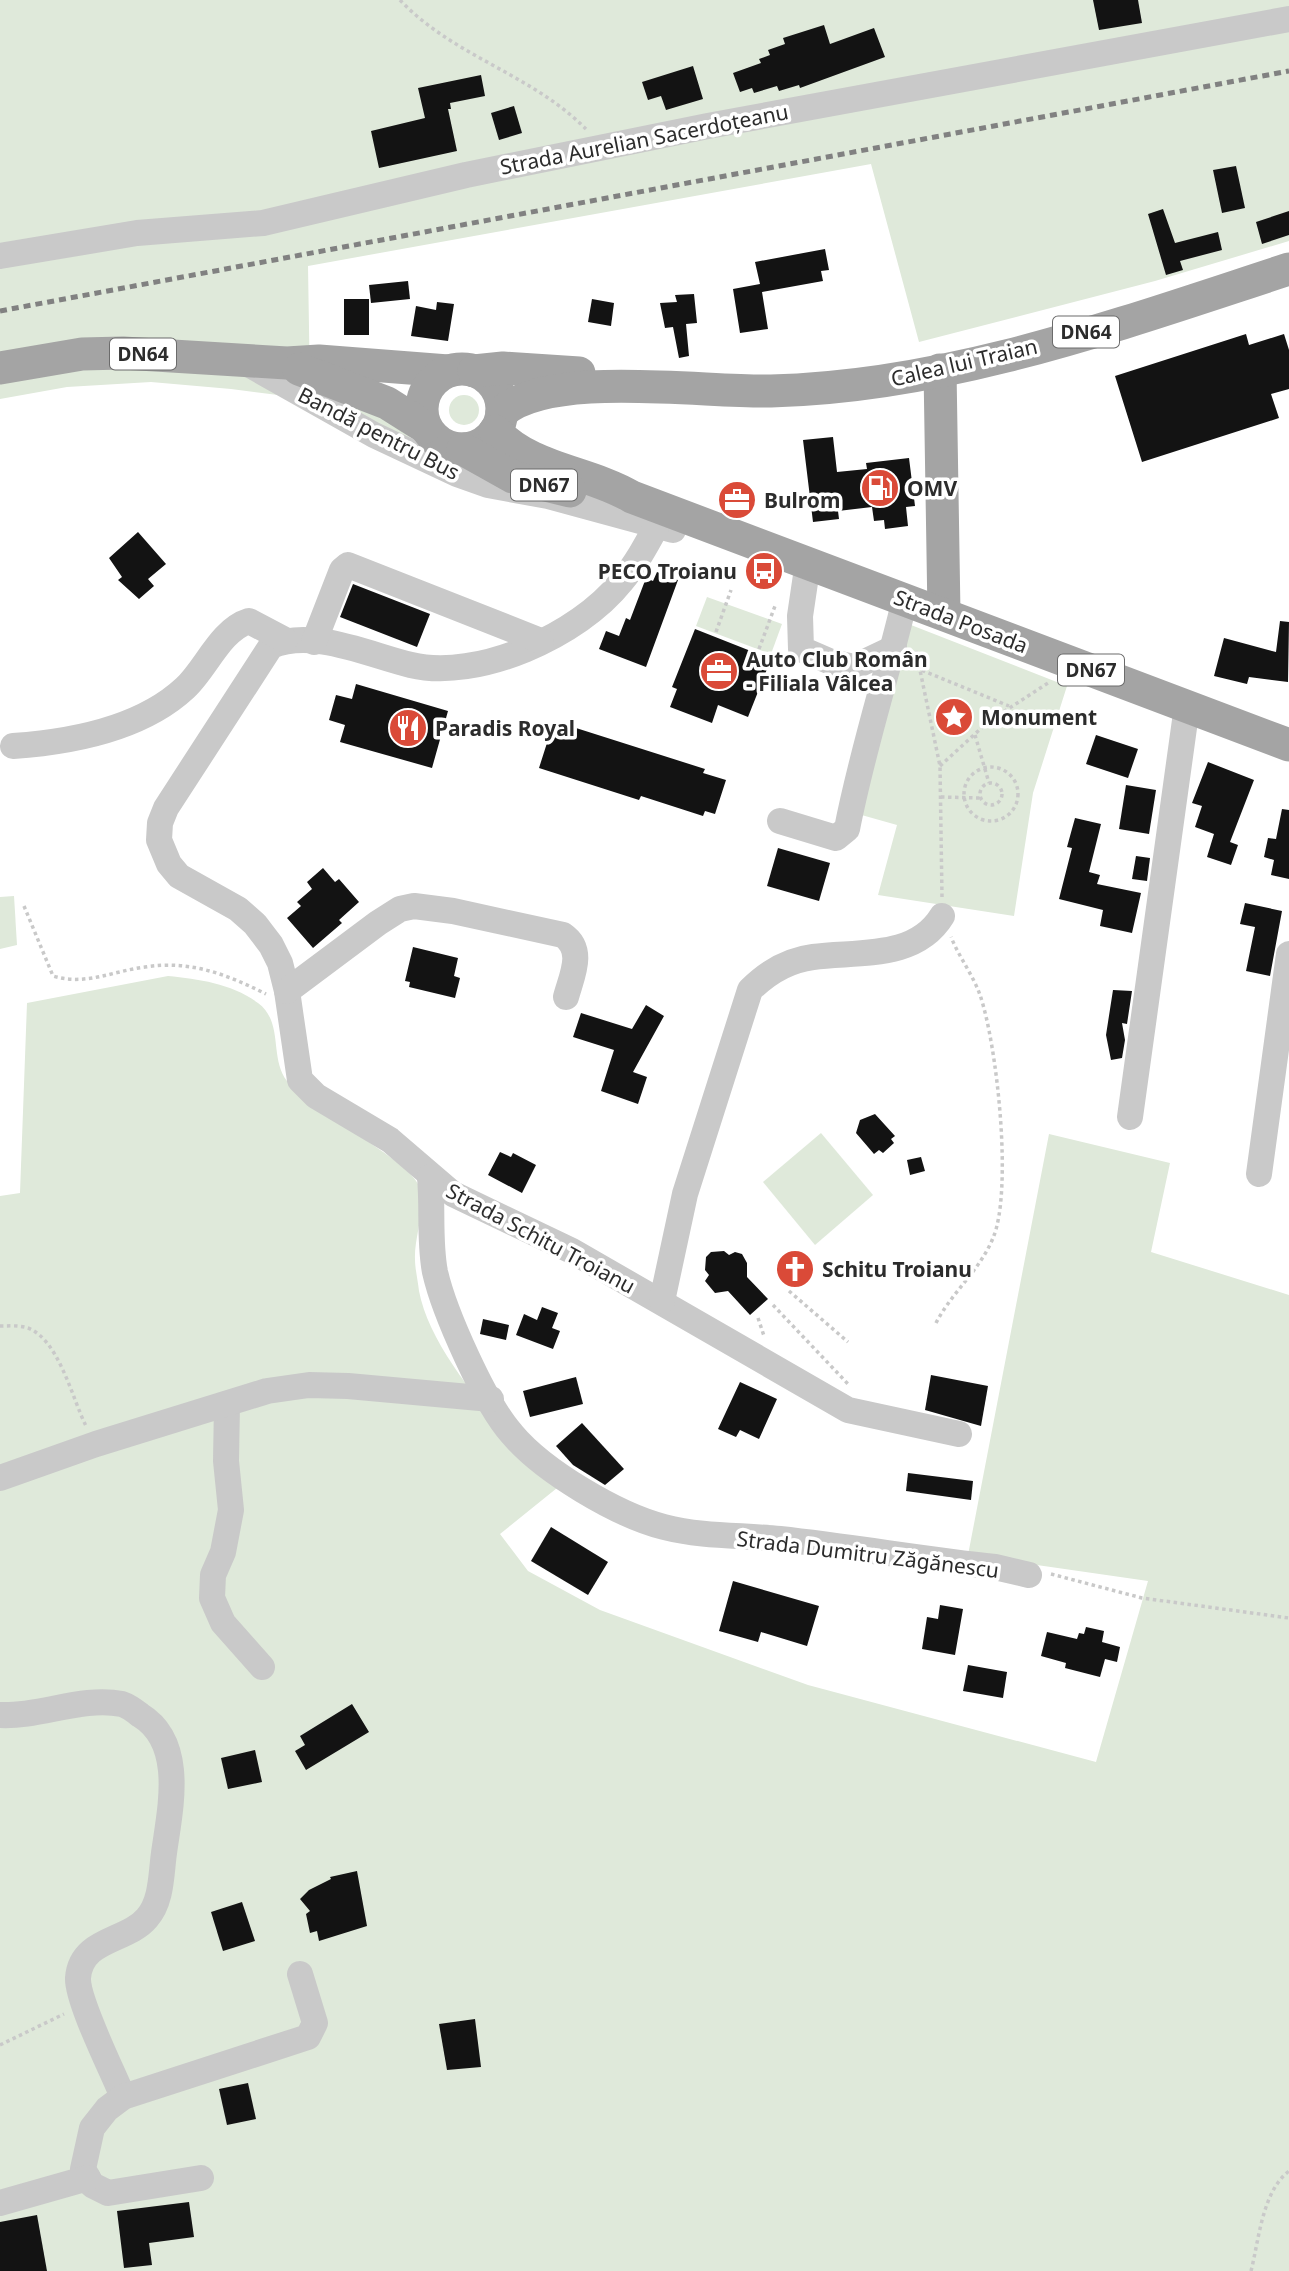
<svg xmlns="http://www.w3.org/2000/svg" width="1289" height="2271" font-family="'Noto Sans',sans-serif">
<style>
.green{fill:#dfe9da}
.building{fill:#131313}
.lines{fill:none;stroke-linecap:round;stroke-linejoin:round}
.path{stroke:#c9c9c9;stroke-width:3.5;stroke-dasharray:3.5 3.5;stroke-linecap:butt}
.minor{stroke:#c9c9c9;stroke-width:26}
.major{stroke:#a4a4a4;stroke-width:33}
.rail{stroke:#818181;stroke-width:5;stroke-dasharray:7 5;stroke-linecap:butt}
.labels{text-anchor:middle;dominant-baseline:central;stroke-width:7;stroke-linejoin:round;paint-order:stroke}
.shield{fill:#fff;stroke:#6b6b6b;stroke-width:2}
.shield-label{font-size:19px;font-weight:bold;fill:#2c2c2c}
.street-label{font-size:21px;fill:#2c2c2c;stroke:#fff}
.poi-label{font-size:21px;font-weight:bold;fill:#2c2c2c;stroke:#fff;text-anchor:start}
</style>
<rect width="100%" height="100%" fill="#fff"/>
<!-- green -->
<g class="green">
<path d="M 0,0 L 1289,0 L 1289,241 L 1155,281 L 919,342 L 871,164 L 308,266 L 310,390 L 382,415 L 429,452 L 310,399 L 231,389 L 151,382 L 67,387 L 0,399 Z"/>
<circle cx="464" cy="410" r="15"/>
<path d="M 707,597 L 782,624 L 771,654 L 696,626 Z"/>
<path d="M 911,625 L 1067,686 L 1033,793 L 1014,916 L 878,895 L 897,825 L 858,814 Z"/>
<path d="M 14,896 L 17,945 L 0,949 L 0,897 Z"/>
<path d="M 168,976 C 199,979 233,984 258,1003 C 284,1022 269,1058 287,1081 C 313,1114 408,1158 419,1186 C 427,1207 414,1237 415,1259 C 415,1269 418,1281 419,1291 C 432,1359 511,1438 557,1488 L 500,1534 L 528,1571 L 600,1610 L 808,1685 L 1096,1762 L 1148,1581 L 968,1555 L 1049,1134 L 1170,1163 L 1151,1252 L 1289,1295 L 1289,2271 L 0,2271 L 0,1196 L 20,1193 L 27,1003 Z"/>
<path d="M 821,1133 L 873,1195 L 815,1245 L 763,1182 Z"/>
</g>
<!-- building -->
<g class="building">
<path d="M 1093,0 L 1138,0 L 1142,23 L 1099,30 Z"/>
<path d="M 824,25 L 830,44 L 874,28 L 885,57 L 800,88 L 799,85 L 779,91 L 777,86 L 754,93 L 752,88 L 740,92 L 733,73 L 761,63 L 759,59 L 770,55 L 768,50 L 785,44 L 783,38 Z"/>
<path d="M 693,66 L 703,99 L 666,110 L 661,96 L 648,100 L 642,82 Z"/>
<path d="M 481,75 L 485,96 L 450,103 L 451,109 L 448,109 L 457,151 L 379,168 L 371,131 L 425,118 L 418,88 Z"/>
<path d="M 514,106 L 522,133 L 499,140 L 491,113 Z"/>
<path d="M 1236,166 L 1245,208 L 1222,213 L 1213,170 Z"/>
<path d="M 1163,209 L 1175,243 L 1218,232 L 1222,250 L 1180,261 L 1183,270 L 1166,275 L 1148,214 Z"/>
<path d="M 1289,211 L 1289,235 L 1262,244 L 1256,222 Z"/>
<path d="M 825,249 L 829,270 L 821,271 L 823,281 L 762,292 L 768,329 L 740,333 L 733,289 L 760,284 L 755,262 Z"/>
<path d="M 408,281 L 410,299 L 371,303 L 369,285 Z"/>
<path d="M 694,294 L 697,323 L 686,324 L 689,356 L 679,358 L 673,327 L 665,328 L 660,303 L 677,302 L 675,295 Z"/>
<rect x="344" y="299" width="25" height="36"/>
<path d="M 592,299 L 614,303 L 611,326 L 588,322 Z"/>
<path d="M 437,302 L 454,304 L 448,341 L 411,336 L 416,306 L 436,310 Z"/>
<path d="M 1246,334 L 1249,345 L 1284,334 L 1289,350 L 1289,389 L 1271,394 L 1279,418 L 1142,462 L 1115,376 Z"/>
<path d="M 833,437 L 837,472 L 867,469 L 866,463 L 909,458 L 915,506 L 906,507 L 908,526 L 885,529 L 884,520 L 874,521 L 872,507 L 838,511 L 839,519 L 813,522 L 803,440 Z"/>
<path d="M 138,532 L 166,564 L 148,579 L 154,586 L 139,599 L 118,580 L 122,577 L 109,558 Z"/>
<path d="M 657,572 L 678,580 L 646,667 L 599,649 L 606,631 L 619,636 L 626,618 L 630,620 L 646,578 L 653,581 Z"/>
<path d="M 353,584 L 430,614 L 417,647 L 340,617 Z"/>
<path d="M 1280,621 L 1289,622 L 1288,682 L 1249,677 L 1247,684 L 1214,676 L 1224,638 L 1276,652 Z"/>
<path d="M 695,629 L 771,659 L 748,717 L 718,705 L 712,723 L 670,707 L 677,689 L 672,687 Z"/>
<path d="M 356,684 L 448,711 L 432,768 L 340,742 L 345,725 L 329,720 L 336,695 L 352,699 Z"/>
<path d="M 554,721 L 705,769 L 703,773 L 726,780 L 715,814 L 705,811 L 703,816 L 641,796 L 639,800 L 539,768 Z"/>
<path d="M 1096,735 L 1138,749 L 1128,778 L 1086,764 Z"/>
<path d="M 1208,762 L 1254,780 L 1230,842 L 1238,845 L 1231,865 L 1207,857 L 1214,834 L 1195,827 L 1202,806 L 1192,803 Z"/>
<path d="M 1126,785 L 1156,790 L 1149,834 L 1119,829 Z"/>
<path d="M 1282,809 L 1289,810 L 1289,879 L 1271,875 L 1274,860 L 1264,857 L 1268,838 L 1276,839 Z"/>
<path d="M 1075,818 L 1101,824 L 1089,872 L 1100,875 L 1097,884 L 1141,893 L 1132,933 L 1100,926 L 1103,910 L 1059,899 L 1072,848 L 1067,847 Z"/>
<path d="M 778,848 L 830,863 L 819,901 L 767,886 Z"/>
<path d="M 1136,856 L 1150,858 L 1147,881 L 1132,879 Z"/>
<path d="M 323,868 L 335,882 L 339,879 L 359,902 L 339,920 L 342,923 L 313,948 L 287,918 L 301,906 L 297,902 L 312,889 L 307,882 Z"/>
<path d="M 1245,903 L 1282,911 L 1270,976 L 1246,971 L 1255,927 L 1240,924 Z"/>
<path d="M 413,947 L 458,958 L 454,976 L 460,978 L 455,998 L 409,987 L 410,982 L 405,981 Z"/>
<path d="M 1113,990 L 1132,991 L 1127,1024 L 1122,1023 L 1125,1040 L 1122,1058 L 1111,1060 L 1106,1035 Z"/>
<path d="M 646,1005 L 664,1016 L 633,1072 L 647,1077 L 638,1104 L 601,1091 L 614,1050 L 573,1037 L 581,1013 L 632,1029 Z"/>
<path d="M 875,1114 L 895,1136 L 891,1139 L 894,1143 L 883,1153 L 879,1150 L 874,1154 L 856,1133 L 860,1120 Z"/>
<path d="M 500,1152 L 511,1157 L 513,1153 L 536,1165 L 522,1193 L 488,1175 Z"/>
<path d="M 921,1157 L 925,1171 L 910,1175 L 907,1160 Z"/>
<path d="M 724,1251 L 729,1255 L 735,1252 L 742,1254 L 747,1263 L 747,1277 L 768,1299 L 750,1315 L 728,1291 L 715,1293 L 705,1281 L 709,1275 L 705,1270 L 706,1257 L 711,1252 Z"/>
<path d="M 542,1307 L 558,1313 L 552,1328 L 560,1331 L 553,1349 L 516,1335 L 524,1314 L 537,1320 Z"/>
<path d="M 483,1319 L 509,1325 L 506,1340 L 480,1334 Z"/>
<path d="M 931,1375 L 988,1386 L 981,1426 L 925,1410 Z"/>
<path d="M 576,1377 L 583,1404 L 530,1417 L 523,1391 Z"/>
<path d="M 740,1382 L 777,1399 L 759,1439 L 740,1430 L 736,1437 L 718,1429 Z"/>
<path d="M 582,1423 L 624,1469 L 605,1485 L 573,1465 L 556,1446 Z"/>
<path d="M 908,1473 L 973,1481 L 971,1500 L 906,1491 Z"/>
<path d="M 551,1527 L 608,1562 L 588,1595 L 531,1561 Z"/>
<path d="M 733,1581 L 819,1606 L 807,1646 L 761,1632 L 758,1642 L 719,1631 Z"/>
<path d="M 940,1605 L 963,1609 L 955,1655 L 922,1649 L 927,1617 L 938,1619 Z"/>
<path d="M 1086,1627 L 1104,1631 L 1102,1642 L 1120,1647 L 1117,1662 L 1105,1659 L 1100,1677 L 1065,1668 L 1066,1663 L 1041,1656 L 1047,1632 L 1077,1639 L 1079,1633 L 1084,1634 Z"/>
<path d="M 968,1665 L 1007,1672 L 1003,1698 L 963,1691 Z"/>
<path d="M 352,1704 L 369,1732 L 306,1770 L 295,1751 L 305,1745 L 300,1736 Z"/>
<path d="M 255,1750 L 262,1782 L 228,1789 L 221,1758 Z"/>
<path d="M 357,1871 L 367,1926 L 319,1941 L 317,1931 L 310,1933 L 306,1914 L 310,1911 L 300,1899 L 309,1890 L 331,1879 L 330,1877 Z"/>
<path d="M 242,1902 L 255,1941 L 223,1951 L 211,1912 Z"/>
<path d="M 475,2019 L 481,2067 L 447,2070 L 439,2024 Z"/>
<path d="M 248,2083 L 256,2119 L 227,2125 L 219,2089 Z"/>
<path d="M 189,2202 L 194,2237 L 149,2243 L 152,2265 L 124,2268 L 117,2211 Z"/>
<path d="M 37,2215 L 47,2271 L 0,2271 L 0,2222 Z"/>
</g>
<g class="lines">
<!-- path -->
<g class="path">
<path d="M 400,0 C 454,57 530,73 586,129"/>
<path d="M 716,632 L 731,590"/>
<path d="M 759,649 L 775,606"/>
<path d="M 916,651 L 940,766 L 942,897"/>
<path d="M 909,665 L 1009,706"/>
<path d="M 975,735 L 989,783"/>
<path d="M 940,766 L 988,722 L 1048,683"/>
<circle cx="991" cy="794" r="27"/>
<circle cx="991" cy="794" r="11"/>
<path d="M 941,797 L 980,798"/>
<path d="M 24,906 L 53,976 C 85,986 113,971 145,967 C 190,960 226,974 266,994"/>
<path d="M 789,1291 L 848,1342"/>
<path d="M 773,1305 L 848,1384"/>
<path d="M 758,1318 L 764,1336"/>
<path d="M 936,1323 C 952,1292 980,1270 993,1238 C 1013,1191 997,1044 980,995 C 973,975 959,957 951,937"/>
<path d="M 0,1326 C 9,1326 19,1325 28,1328 C 59,1340 72,1398 86,1426"/>
<path d="M 1051,1574 L 1142,1598 L 1289,1618"/>
<path d="M 0,2045 L 64,2014"/>
<path d="M 1251,2271 C 1259,2240 1262,2192 1289,2171"/>
</g>
<!-- minor -->
<g class="minor">
<path d="M 0,256 L 137,233 L 263,223 L 466,175 L 708,126 L 1289,19"/>
<path d="M 243,361 L 374,435 L 457,474 L 488,485 L 548,496 L 673,530"/>
<path d="M 666,509 C 652,534 639,561 621,582 C 579,635 478,681 411,665 C 369,655 313,628 271,646 L 166,808 L 160,823 L 159,840 L 169,864 L 179,876 L 238,909 L 255,924 L 271,945 L 280,963 L 287,991 L 300,1080 L 316,1096 L 390,1140 L 453,1194 L 572,1251 L 848,1410 L 959,1434"/>
<path d="M 808,562 L 800,616 L 801,649 L 831,662 L 854,667 L 894,648"/>
<path d="M 314,642 L 342,570 L 348,565 L 541,641"/>
<path d="M 13,746 C 71,742 141,729 185,688 C 206,669 220,630 249,621 L 285,640"/>
<path d="M 780,821 L 836,838 L 847,829 C 862,751 887,676 905,599"/>
<path d="M 287,991 L 378,923 L 400,909 L 414,906 L 453,911 L 563,935 C 585,950 572,975 566,997"/>
<path d="M 1130,1117 L 1187,706"/>
<path d="M 1259,1174 L 1289,954"/>
<path d="M 430,1177 C 433,1209 429,1241 435,1272 C 444,1312 485,1404 512,1434 C 543,1471 617,1515 664,1527 C 703,1537 741,1535 780,1539 C 852,1547 923,1559 995,1567 L 1029,1575"/>
<path d="M 662,1301 L 685,1194 L 750,990 C 767,973 789,960 813,957 C 857,951 915,960 942,916"/>
<path d="M 227,1404 L 226,1461 L 231,1510 L 223,1552 L 213,1575 L 212,1598 L 223,1623 L 262,1667"/>
<path d="M 0,1478 L 96,1444 L 267,1391 L 309,1385 L 348,1386 L 491,1399"/>
<path d="M 0,1715 C 40,1717 82,1696 122,1704 C 128,1706 135,1711 140,1715 C 186,1743 170,1809 164,1853 C 161,1874 162,1901 147,1918 C 127,1942 81,1938 78,1978 C 77,2001 113,2072 123,2097"/>
<path d="M 201,2178 L 108,2193 L 92,2185 L 83,2169 L 92,2128 L 107,2109 L 123,2097 L 308,2037 L 315,2023 L 300,1974"/>
<path d="M 0,2203 L 88,2178"/>
</g>
<!-- major -->
<g class="major">
<path d="M 0,368 L 82,354 L 123,353 L 287,363 L 319,361 L 448,371"/>
<circle cx="462" cy="409" r="40"/>
<path d="M 299,369 L 387,403 L 425,427"/>
<path d="M 940,370 L 944,614"/>
<path d="M 474,371 L 503,368 L 579,373"/>
<path d="M 502,412 C 551,369 705,393 771,391 C 948,387 1123,323 1289,269"/>
<path d="M 495,431 C 531,470 588,471 632,497 L 1289,745"/>
<path d="M 463,449 L 513,477 L 570,491"/>
</g>
<!-- rail -->
<path class="rail" d="M 0,311 L 1289,71"/>
</g>
<!-- icons -->
<defs>
<symbol id="fuel-disc" viewBox="-11 -11 22 22"><circle r="9.5" fill="#da4a38" stroke="#fff"/><path d="M-5.5-6h7V0h2V4h1.3V-2.5L3-4.5l.8-.8L6-3V5H2.5V1h-1V6h-7ZM-4.2-4.7v3.2H.2V-4.7Z" fill="#fff"/></symbol>
<symbol id="office-disc" viewBox="-11 -11 22 22"><circle r="9.5" fill="#da4a38" stroke="#fff"/><path d="M-6-3h4V-5.5h4V-3h4V5H-6ZM-1-4.5V-3h2v-1.5ZM-6 0V1H6V0Z" fill="#fff"/></symbol>
<symbol id="bus-disc" viewBox="-11 -11 22 22"><circle r="9.5" fill="#da4a38" stroke="#fff"/><path d="M-5-6H5V4H4V6H2V4H-2V6H-4V4H-5ZM-3.5-4V0h7V-4ZM-3.5 1.2v1.5H-2V1.2ZM2 1.2v1.5H3.5V1.2Z" fill="#fff"/></symbol>
<symbol id="sight-disc" viewBox="-11 -11 22 22"><circle r="9.5" fill="#da4a38" stroke="#fff"/><path d="M0-6L1.8-2.2L6-1.7L2.9 1.2L3.7 5.4L0 3.3L-3.7 5.4L-2.9 1.2L-6-1.7L-1.8-2.2Z" fill="#fff"/></symbol>
<symbol id="restaurant-disc" viewBox="-11 -11 22 22"><circle r="9.5" fill="#da4a38" stroke="#fff"/><path d="M-5-6h1v4h1v-4h1v4h1v-4h1v5L-1.5 .5V6h-2V.5L-5-1ZM5-6V6H3V1.5H1.5Q1.5-4 5-6Z" fill="#fff"/></symbol>
<symbol id="church-disc" viewBox="-11 -11 22 22"><circle r="9.5" fill="#da4a38" stroke="#fff"/><path d="M-1.2-6h2.4v3.5h3.3v2.4h-3.3V6h-2.4V-.1h-3.3v-2.4h3.3Z" fill="#fff"/></symbol>
</defs>
<g fill-rule="evenodd">
<use href="#fuel-disc" x="858" y="466" width="44" height="44"/>
<use href="#office-disc" x="715" y="478" width="44" height="44"/>
<use href="#bus-disc" x="742" y="549" width="44" height="44"/>
<use href="#office-disc" x="697" y="649" width="44" height="44"/>
<use href="#sight-disc" x="932" y="695" width="44" height="44"/>
<use href="#restaurant-disc" x="386" y="706" width="44" height="44"/>
<use href="#church-disc" x="773" y="1247" width="44" height="44"/>
</g>
<g class="labels">
<!-- shield labels -->
<g class="shield">
<rect x="1053" y="316.5" width="66" height="31" rx="5"/>
<rect x="110" y="338.5" width="66" height="31" rx="5"/>
<rect x="511" y="469.5" width="66" height="31" rx="5"/>
<rect x="1058" y="654.5" width="66" height="31" rx="5"/>
</g>
<g class="shield-label">
<text x="1086" y="332">DN64</text>
<text x="143" y="354">DN64</text>
<text x="544" y="485">DN67</text>
<text x="1091" y="670">DN67</text>
</g>
<!-- street labels -->
<g class="street-label">
<text transform="translate(644 139) rotate(-11)">Strada Aurelian Sacerdoțeanu</text>
<text transform="translate(964 362) rotate(-13)">Calea lui Traian</text>
<text transform="translate(379 433) rotate(27)">Bandă pentru Bus</text>
<text transform="translate(961 621) rotate(21)">Strada Posada</text>
<text transform="translate(541 1238) rotate(28)">Strada Schitu Troianu</text>
<text transform="translate(868 1554) rotate(7)">Strada Dumitru Zăgănescu</text>
</g>
<!-- poi labels -->
<g class="poi-label">
<text x="907" y="488">OMV</text>
<text x="764" y="500">Bulrom</text>
<text x="737" y="571" text-anchor="end">PECO Troianu</text>
<text x="746" y="659">Auto Club Român<tspan x="746" dy="24">- Filiala Vâlcea</tspan></text>
<text x="981" y="717">Monument</text>
<text x="435" y="728">Paradis Royal</text>
<text x="822" y="1269">Schitu Troianu</text>
</g>
</g>
</svg>
